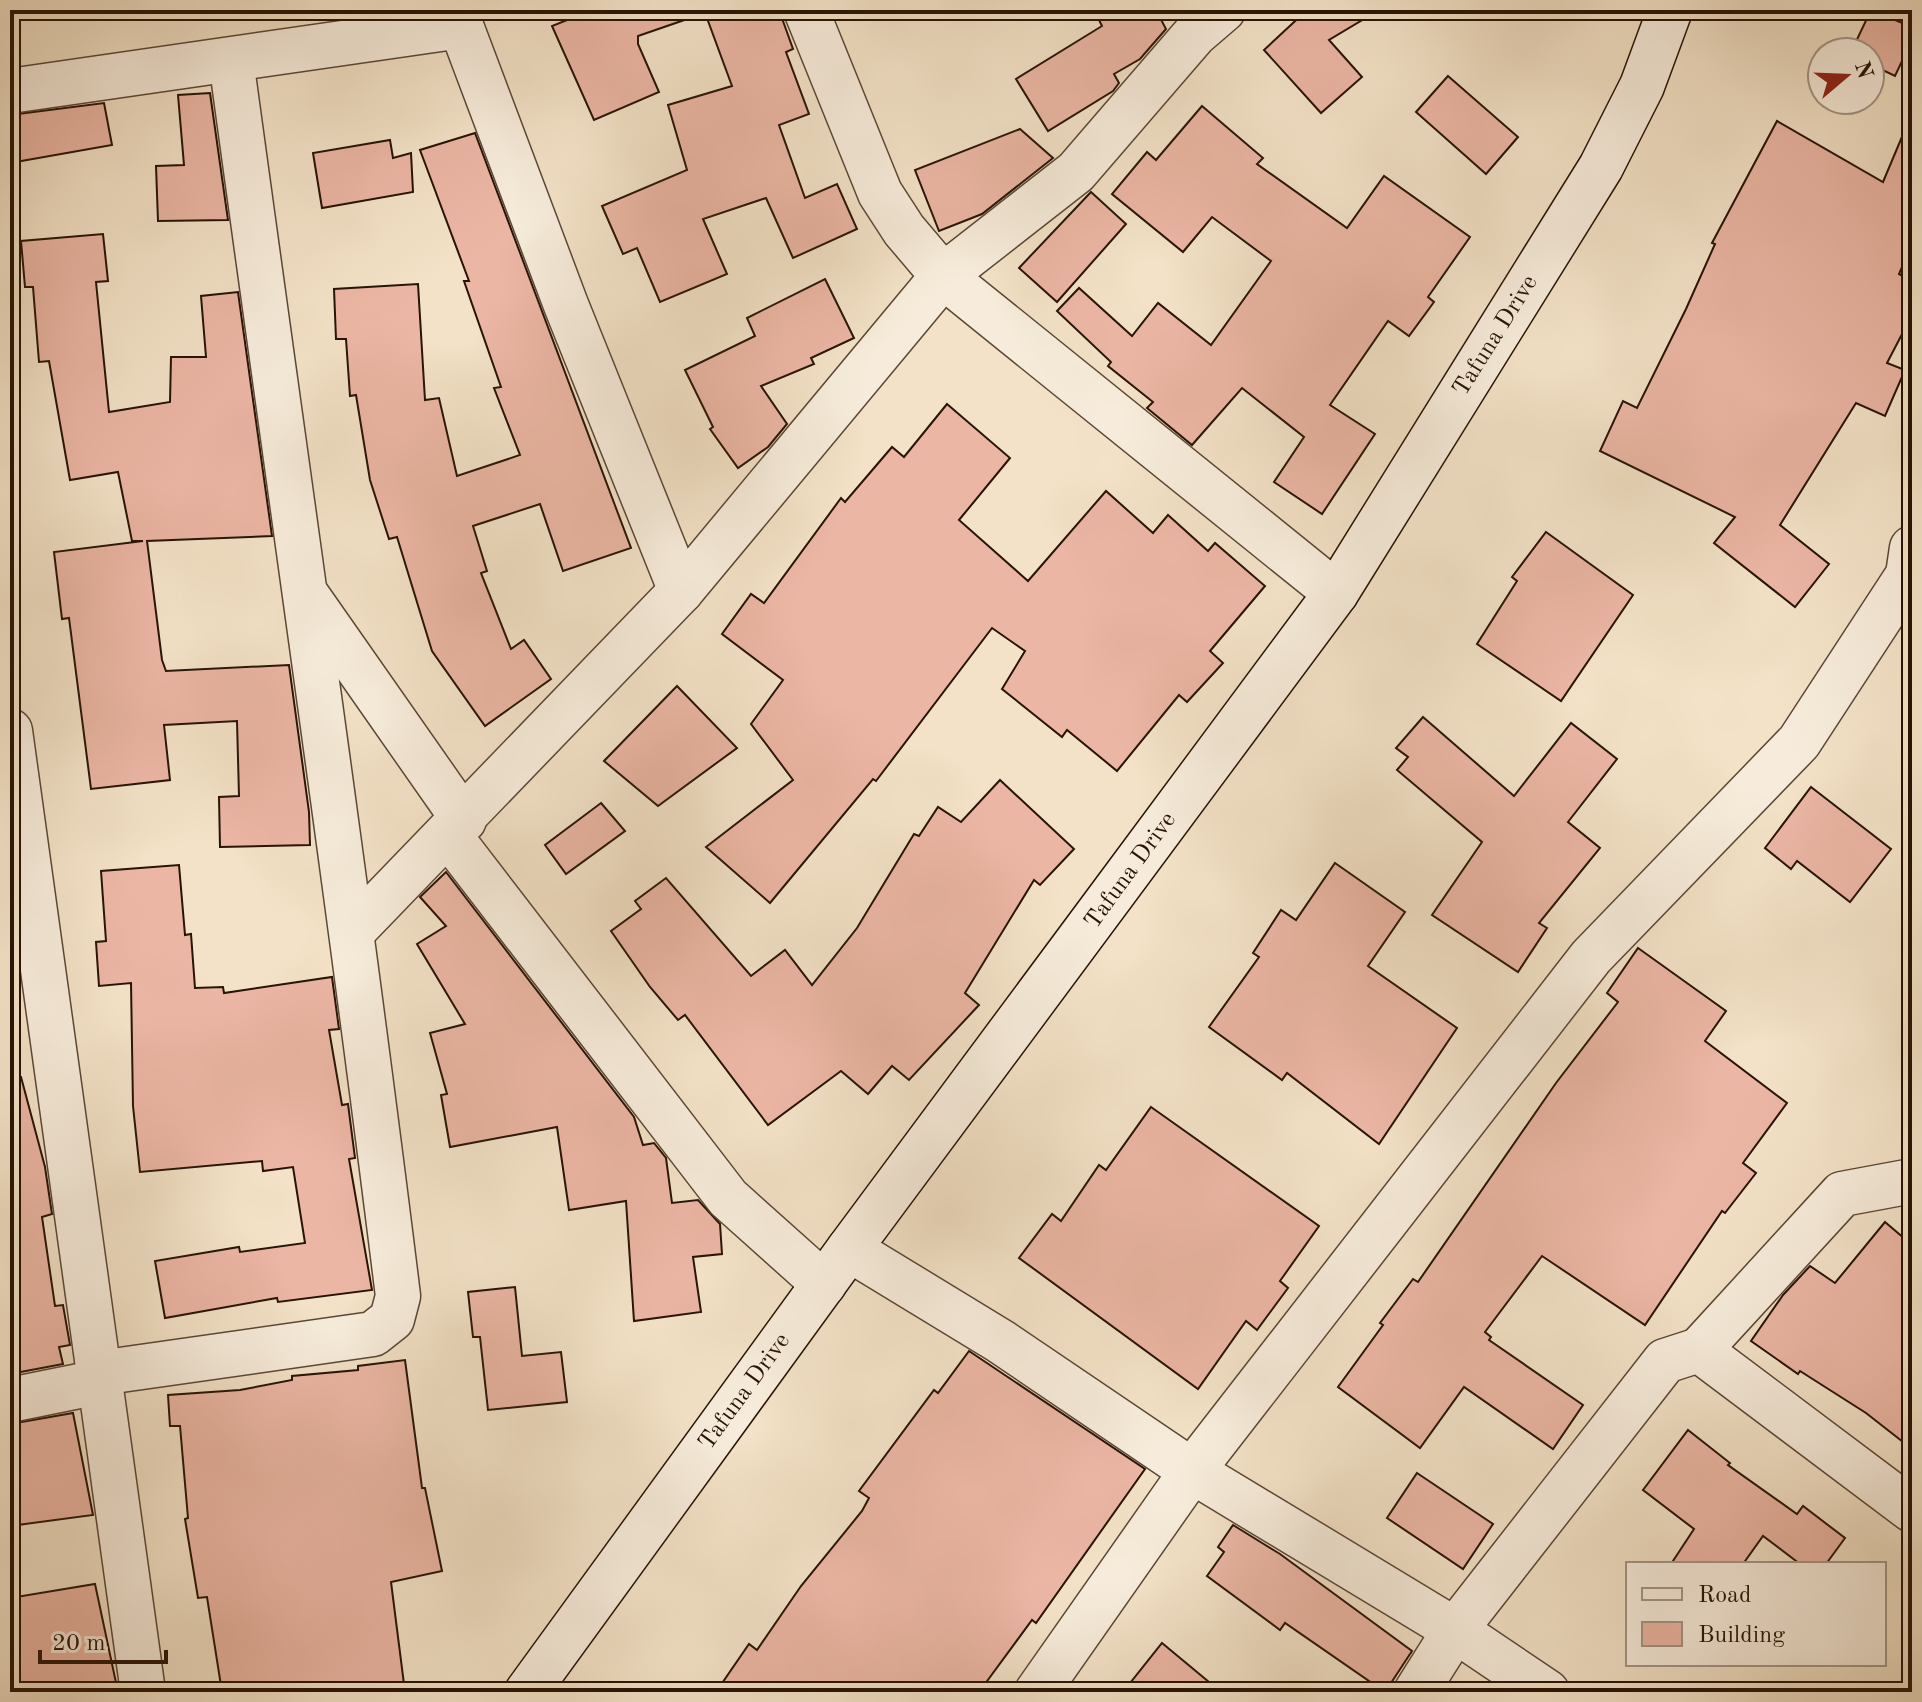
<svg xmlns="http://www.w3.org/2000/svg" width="1922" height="1702" font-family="'Old Standard TT',serif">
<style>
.building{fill:#ebb6a4;stroke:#281306;stroke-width:2}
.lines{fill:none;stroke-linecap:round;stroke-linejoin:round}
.street-casing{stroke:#5b4736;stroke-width:47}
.secondary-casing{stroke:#281306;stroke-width:47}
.street{stroke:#f7ecdb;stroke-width:44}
.secondary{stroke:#f7ecdb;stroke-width:44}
.labels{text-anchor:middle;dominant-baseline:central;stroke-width:8;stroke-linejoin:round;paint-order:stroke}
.street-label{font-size:24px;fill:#281306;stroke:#f7ecdb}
</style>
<rect width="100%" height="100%" fill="#f3e2c7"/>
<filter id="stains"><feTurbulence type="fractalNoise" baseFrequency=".0025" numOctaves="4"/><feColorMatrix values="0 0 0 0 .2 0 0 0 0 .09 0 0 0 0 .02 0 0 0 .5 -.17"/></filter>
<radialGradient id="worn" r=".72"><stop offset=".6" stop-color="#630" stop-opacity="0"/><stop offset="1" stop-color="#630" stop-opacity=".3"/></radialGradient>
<!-- building -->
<g class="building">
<path d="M 592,10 L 695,10 L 696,16 L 638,36 L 638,44 L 659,92 L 594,120 L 552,26 Z"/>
<path d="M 704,10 L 779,10 L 793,49 L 786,52 L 809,114 L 779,125 L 805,198 L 837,184 L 857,229 L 793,258 L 766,198 L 703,219 L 727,274 L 660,302 L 637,248 L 623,254 L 602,206 L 687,170 L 668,105 L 732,86 Z"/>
<path d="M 1094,10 L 1156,10 L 1166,29 L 1140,59 L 1114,74 L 1119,83 L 1113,91 L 1048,131 L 1016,79 L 1102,26 Z"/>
<path d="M 1307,10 L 1379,10 L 1329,40 L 1362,77 L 1321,113 L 1264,50 Z"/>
<path d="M 1871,10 L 1912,27 L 1912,40 L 1895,76 L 1870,64 L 1870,52 L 1851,52 Z"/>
<path d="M 1448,76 L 1518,137 L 1486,174 L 1416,112 Z"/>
<path d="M 210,93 L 228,220 L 158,221 L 156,166 L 184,165 L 178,95 Z"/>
<path d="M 104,103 L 112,145 L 10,163 L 10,115 Z"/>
<path d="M 1202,106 L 1263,158 L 1257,164 L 1347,228 L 1384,176 L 1470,237 L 1428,297 L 1434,302 L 1409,336 L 1388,321 L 1330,405 L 1375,434 L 1322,514 L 1274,482 L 1304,437 L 1242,388 L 1192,445 L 1147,408 L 1153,402 L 1108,366 L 1111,362 L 1057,311 L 1079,288 L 1132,336 L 1158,303 L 1211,345 L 1271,261 L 1212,217 L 1183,252 L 1112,194 L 1147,152 L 1156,160 Z"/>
<path d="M 1912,113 L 1912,244 L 1899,274 L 1912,281 L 1912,315 L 1887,363 L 1905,370 L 1885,416 L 1856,403 L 1780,525 L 1829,564 L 1795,607 L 1714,543 L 1735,517 L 1600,451 L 1623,401 L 1637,408 L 1686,309 L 1715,244 L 1712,243 L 1777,121 L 1883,182 Z"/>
<path d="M 1020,129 L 1053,158 L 982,214 L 939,231 L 915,170 Z"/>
<path d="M 475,133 L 631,548 L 563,571 L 540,504 L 473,526 L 487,571 L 481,573 L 511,649 L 524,640 L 551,679 L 485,726 L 432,651 L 397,537 L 389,539 L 370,480 L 356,395 L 350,396 L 346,339 L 336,339 L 334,289 L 418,284 L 425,400 L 439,398 L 457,476 L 520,455 L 494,388 L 501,387 L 464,281 L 469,281 L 420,150 Z"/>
<path d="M 390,140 L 393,158 L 411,153 L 413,192 L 322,208 L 313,153 Z"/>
<path d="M 1091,192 L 1126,224 L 1057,302 L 1019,268 Z"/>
<path d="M 103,234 L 108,281 L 96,282 L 109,412 L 170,402 L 171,357 L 206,357 L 201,296 L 238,292 L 272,536 L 147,541 L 162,660 L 166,671 L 289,665 L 309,812 L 310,845 L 220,847 L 219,797 L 239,796 L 237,721 L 164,725 L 170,780 L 91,789 L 69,618 L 62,619 L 54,552 L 143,541 L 132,541 L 118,472 L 70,480 L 49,361 L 39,362 L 33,287 L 25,287 L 21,241 Z"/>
<path d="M 825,279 L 854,338 L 811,358 L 814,364 L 761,386 L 787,424 L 768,447 L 738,468 L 710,429 L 713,427 L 685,370 L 755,336 L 747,318 Z"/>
<path d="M 947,404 L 1010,458 L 959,520 L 1028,581 L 1106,491 L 1153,533 L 1168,515 L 1208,551 L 1215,543 L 1265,586 L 1210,651 L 1223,663 L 1187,702 L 1179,695 L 1117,771 L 1067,730 L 1062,737 L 1002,689 L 1025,651 L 992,628 L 876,781 L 873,779 L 770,903 L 706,847 L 793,780 L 751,724 L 783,680 L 722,634 L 751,594 L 764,603 L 841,498 L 845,502 L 892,447 L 904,457 Z"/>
<path d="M 1546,532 L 1633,595 L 1561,701 L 1477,644 L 1517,581 L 1512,577 Z"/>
<path d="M 677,686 L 737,748 L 658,806 L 604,761 Z"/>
<path d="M 1423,717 L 1514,796 L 1571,723 L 1617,759 L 1568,822 L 1600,848 L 1539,923 L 1547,928 L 1518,972 L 1432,915 L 1482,842 L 1397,770 L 1408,757 L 1396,748 Z"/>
<path d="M 1000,780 L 1074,849 L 1040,885 L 1034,880 L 965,993 L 979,1005 L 909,1080 L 892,1066 L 868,1094 L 841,1071 L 768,1125 L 685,1015 L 678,1020 L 650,987 L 611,931 L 641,909 L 635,901 L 666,878 L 751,976 L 785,950 L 812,985 L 857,928 L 914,834 L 919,836 L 938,807 L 961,822 Z"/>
<path d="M 1811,787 L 1891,849 L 1850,902 L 1797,861 L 1791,869 L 1765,848 Z"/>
<path d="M 601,803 L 625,831 L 566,874 L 545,845 Z"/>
<path d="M 1335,863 L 1405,912 L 1368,966 L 1457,1028 L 1379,1144 L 1287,1073 L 1282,1080 L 1209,1027 L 1259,957 L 1253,953 L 1281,910 L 1296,920 Z"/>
<path d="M 179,865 L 185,935 L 191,934 L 195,988 L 223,987 L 224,993 L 332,977 L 339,1029 L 329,1030 L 342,1105 L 348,1104 L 355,1158 L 349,1159 L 372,1290 L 278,1302 L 277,1298 L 165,1318 L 155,1261 L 239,1247 L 240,1252 L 305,1243 L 293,1167 L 263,1171 L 262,1161 L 140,1172 L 133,1106 L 131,983 L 99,986 L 96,942 L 106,941 L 101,871 Z"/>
<path d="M 446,872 L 634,1117 L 643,1145 L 654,1143 L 666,1158 L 672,1203 L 698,1200 L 720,1224 L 722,1254 L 693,1257 L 701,1312 L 634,1321 L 626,1201 L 569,1210 L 557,1127 L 450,1147 L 441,1095 L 447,1094 L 430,1033 L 465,1024 L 417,944 L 446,926 L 420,897 Z"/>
<path d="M 1638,948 L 1726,1011 L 1705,1041 L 1787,1103 L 1743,1163 L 1756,1173 L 1725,1213 L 1722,1211 L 1645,1325 L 1542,1256 L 1485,1332 L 1491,1337 L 1489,1340 L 1583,1405 L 1553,1449 L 1464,1387 L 1420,1448 L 1338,1387 L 1383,1325 L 1380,1323 L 1413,1279 L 1418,1282 L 1556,1083 L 1618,1002 L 1607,993 Z"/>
<path d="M 21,1077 L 45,1167 L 52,1214 L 42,1217 L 55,1306 L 63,1305 L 70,1345 L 59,1347 L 63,1364 L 10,1374 L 10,1078 Z"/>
<path d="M 1151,1107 L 1319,1226 L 1280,1281 L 1288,1288 L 1257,1330 L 1246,1321 L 1198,1389 L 1019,1258 L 1052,1214 L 1061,1221 L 1099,1165 L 1106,1170 Z"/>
<path d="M 1885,1222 L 1912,1245 L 1912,1449 L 1866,1413 L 1800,1371 L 1798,1374 L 1751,1341 L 1783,1295 L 1810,1266 L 1835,1283 Z"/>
<path d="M 515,1287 L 522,1356 L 561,1352 L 567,1402 L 488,1410 L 480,1337 L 473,1337 L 468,1292 Z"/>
<path d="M 969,1351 L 1145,1469 L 1036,1623 L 1032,1620 L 979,1692 L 716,1692 L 749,1644 L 757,1650 L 801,1586 L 862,1511 L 869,1498 L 859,1491 L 934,1390 L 938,1393 Z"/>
<path d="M 405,1360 L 422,1488 L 425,1488 L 442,1571 L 391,1582 L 405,1692 L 222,1692 L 207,1597 L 198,1598 L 185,1519 L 188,1518 L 180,1426 L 170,1426 L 168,1395 L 240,1390 L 292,1380 L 292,1376 L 358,1370 L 358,1366 Z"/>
<path d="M 73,1413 L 93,1515 L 10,1526 L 10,1424 Z"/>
<path d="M 1688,1430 L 1730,1463 L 1728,1465 L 1797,1514 L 1803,1506 L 1845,1538 L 1826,1564 L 1800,1564 L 1763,1536 L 1743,1564 L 1671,1564 L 1694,1529 L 1643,1490 Z"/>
<path d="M 1417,1473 L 1493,1524 L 1463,1569 L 1387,1518 Z"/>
<path d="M 1233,1525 L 1280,1554 L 1412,1651 L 1385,1692 L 1285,1623 L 1280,1630 L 1207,1576 L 1224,1552 L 1218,1547 Z"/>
<path d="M 95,1584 L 118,1692 L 15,1692 L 10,1661 L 10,1598 Z"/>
<path d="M 1162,1643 L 1221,1692 L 1123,1692 Z"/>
</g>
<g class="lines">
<defs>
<g id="street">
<path d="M 459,10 L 461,26 L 566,305 L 681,591"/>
<path d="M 806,10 L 880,193 L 904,230 L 943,276 L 1336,593"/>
<path d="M 10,91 L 461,26"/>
<path d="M 308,597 L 464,820"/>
<path d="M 10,731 L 143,1692"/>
<path d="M 448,834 L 728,1198 L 824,1284"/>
<path d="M 353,931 L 681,591 L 943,276 L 1076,172 L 1195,34 L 1223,10"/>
<path d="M 849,1249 L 1000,1341 L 1192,1471 L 1455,1630 L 1547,1692"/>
<path d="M 1699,1350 L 1842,1194 L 1912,1181"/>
<path d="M 99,1373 L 373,1334 L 392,1319 L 398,1296 C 347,883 287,472 231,60"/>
<path d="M 10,1400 L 99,1382"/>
<path d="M 1037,1692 L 1192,1471 L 1591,957 L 1799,742 L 1908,575 L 1912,548"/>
<path d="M 1416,1692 L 1455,1630 L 1665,1361 L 1699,1350 L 1912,1510"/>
</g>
<path id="secondary" d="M 527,1692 L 849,1249 L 1336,593 L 1601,167 L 1642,86 L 1670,10"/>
</defs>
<!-- street casing -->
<use href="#street" class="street-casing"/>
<!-- secondary casing -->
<use href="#secondary" class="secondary-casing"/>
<!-- street -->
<use href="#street" class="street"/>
<!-- secondary -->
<use href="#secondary" class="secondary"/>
</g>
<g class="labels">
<!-- street labels -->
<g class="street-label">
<text transform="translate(1496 336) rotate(-58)">Tafuna Drive</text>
<text transform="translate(1131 871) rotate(-54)">Tafuna Drive</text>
<text transform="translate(745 1392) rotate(-54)">Tafuna Drive</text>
</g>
</g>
<!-- margin -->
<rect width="1922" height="1702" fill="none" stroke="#f3e2c7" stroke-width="40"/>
<rect x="12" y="12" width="1898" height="1678" fill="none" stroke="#281306" stroke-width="4"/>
<rect x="20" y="20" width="1882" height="1662" fill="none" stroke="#281306" stroke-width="2"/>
<!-- legend -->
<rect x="1626" y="1562" width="260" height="104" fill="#f7ecdb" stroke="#a49586" stroke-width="2"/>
<rect x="1642" y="1588" width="40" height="12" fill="#f7ecdb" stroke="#a49586" stroke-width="2"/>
<text x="1698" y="1602" font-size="24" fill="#281306">Road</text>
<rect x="1642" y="1622" width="40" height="24" fill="#ebb6a4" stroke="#a49586" stroke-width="2"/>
<text x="1698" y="1642" font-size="24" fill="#281306">Building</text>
<!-- north arrow -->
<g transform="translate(1846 76) rotate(71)"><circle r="38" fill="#f7ecdb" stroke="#a49586" stroke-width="2"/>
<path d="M0-6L14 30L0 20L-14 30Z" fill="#8f2418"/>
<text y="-12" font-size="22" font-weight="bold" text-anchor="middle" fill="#281306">N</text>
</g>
<!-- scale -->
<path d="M40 1650v12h126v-12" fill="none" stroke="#281306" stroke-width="4"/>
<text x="52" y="1650" font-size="24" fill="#281306" stroke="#f7ecdb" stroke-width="6" paint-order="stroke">20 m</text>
<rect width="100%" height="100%" filter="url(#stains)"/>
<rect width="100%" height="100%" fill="url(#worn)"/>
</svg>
